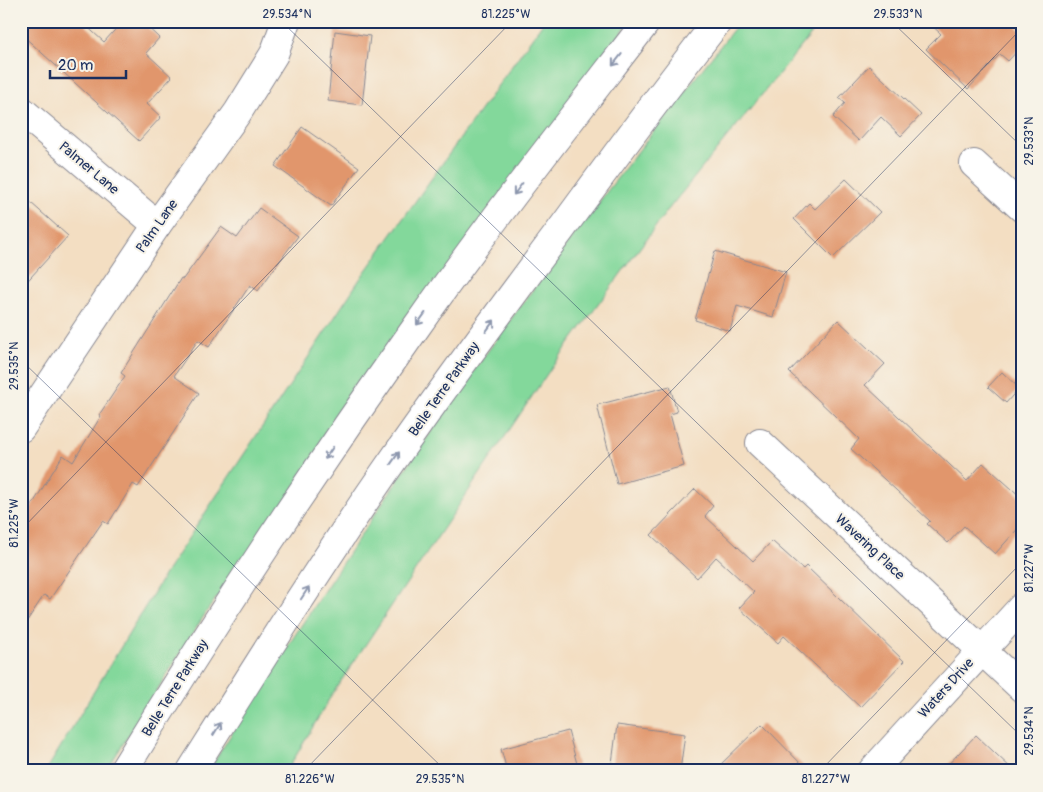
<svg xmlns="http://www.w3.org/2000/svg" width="1043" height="792" font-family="Pangolin,sans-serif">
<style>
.green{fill:#83d89b;stroke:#4f847c}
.building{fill:#e1966c}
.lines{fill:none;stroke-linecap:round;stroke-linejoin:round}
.street-casing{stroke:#878690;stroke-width:30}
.secondary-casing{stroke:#878690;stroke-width:30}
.street{stroke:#fff;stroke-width:28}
.secondary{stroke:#fff;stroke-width:28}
.oneway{stroke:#8d97ae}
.ticks{fill:none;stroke:#1b2f5e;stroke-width:1;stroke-opacity:0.45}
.labels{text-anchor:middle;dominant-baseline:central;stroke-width:4;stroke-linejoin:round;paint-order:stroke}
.street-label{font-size:14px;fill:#1b2f5e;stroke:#f7f3e8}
.neatline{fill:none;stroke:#1b2f5e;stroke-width:2}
.ticks-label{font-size:12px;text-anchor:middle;fill:#1b2f5e}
</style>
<rect width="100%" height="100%" fill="#f7f3e8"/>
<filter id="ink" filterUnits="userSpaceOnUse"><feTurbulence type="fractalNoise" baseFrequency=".02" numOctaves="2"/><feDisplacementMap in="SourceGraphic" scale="10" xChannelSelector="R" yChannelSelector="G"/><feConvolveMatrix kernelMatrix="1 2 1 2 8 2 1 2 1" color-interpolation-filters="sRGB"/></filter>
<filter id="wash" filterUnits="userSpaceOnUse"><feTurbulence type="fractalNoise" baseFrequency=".0096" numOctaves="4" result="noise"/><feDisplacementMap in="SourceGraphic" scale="20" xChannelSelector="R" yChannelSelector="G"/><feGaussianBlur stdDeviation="1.12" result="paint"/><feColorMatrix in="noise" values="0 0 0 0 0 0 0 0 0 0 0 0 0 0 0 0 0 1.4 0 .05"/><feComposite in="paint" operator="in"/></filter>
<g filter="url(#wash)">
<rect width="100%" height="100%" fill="#f3dec2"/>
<!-- green -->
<g class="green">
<path d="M 544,21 L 630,21 L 207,611 L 106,771 L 46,771 L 168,569 L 362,276 Z"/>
<path d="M 740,21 L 822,21 L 667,211 L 547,374 L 331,696 L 287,771 L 208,771 C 284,651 361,532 442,416 C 536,280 638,151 740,21 Z"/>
</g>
<g id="blocks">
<!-- building -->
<g class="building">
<path d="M 21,21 L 81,21 L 104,42 L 123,21 L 141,21 L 159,38 L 146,53 L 172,77 L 147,104 L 161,117 L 139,141 L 21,34 Z"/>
<path d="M 927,21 L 1011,21 L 1022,32 L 1022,46 L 1008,61 L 1000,54 L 968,89 L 926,49 L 941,34 Z"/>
<path d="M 335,31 L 370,36 L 362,105 L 328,101 Z"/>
<path d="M 869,66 L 921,115 L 901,136 L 881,117 L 859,141 L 833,117 L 845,103 L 839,98 Z"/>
<path d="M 302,127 L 359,167 L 331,206 L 275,166 Z"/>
<path d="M 846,179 L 880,212 L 833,258 L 794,219 L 809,203 L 815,209 Z"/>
<path d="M 21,194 L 68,236 L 21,288 Z"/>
<path d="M 259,208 L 298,236 L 258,291 L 250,285 L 209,347 L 198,340 L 174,376 L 199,393 L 138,487 L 133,484 L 108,524 L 103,521 L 50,599 L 44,595 L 21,630 L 21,523 L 63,455 L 73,462 L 101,416 L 99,415 L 125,376 L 121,373 L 181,278 L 183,279 L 221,227 L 237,238 Z"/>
<path d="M 715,251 L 786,272 L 773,317 L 737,306 L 730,331 L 695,320 Z"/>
<path d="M 838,320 L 885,364 L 865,385 L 967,481 L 983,463 L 1022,498 L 1022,524 L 995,554 L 964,526 L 948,543 L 927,524 L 930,521 L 851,449 L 859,439 L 789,372 Z"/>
<path d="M 1002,372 L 1019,388 L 1006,403 L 988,387 Z"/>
<path d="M 670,386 L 677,412 L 670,414 L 684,466 L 617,484 L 597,405 Z"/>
<path d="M 695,489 L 713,506 L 705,516 L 753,561 L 772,541 L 803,569 L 806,566 L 904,661 L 860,707 L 784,636 L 778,643 L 739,608 L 754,592 L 716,557 L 697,578 L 651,535 Z"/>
<path d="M 762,724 L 808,771 L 714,771 Z"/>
<path d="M 617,725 L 685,734 L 680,771 L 611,771 Z"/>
<path d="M 568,731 L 579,771 L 507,771 L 501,749 Z"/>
<path d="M 976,735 L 1014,771 L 942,771 Z"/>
</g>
</g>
</g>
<g filter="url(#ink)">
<use href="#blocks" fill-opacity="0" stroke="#878690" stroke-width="1"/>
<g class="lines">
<defs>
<g id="street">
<path d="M 21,110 L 157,225"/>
<path d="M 974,164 L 1022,208"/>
<path d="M 21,428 L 157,225 L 238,112 L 274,54 L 286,21"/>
<path d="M 760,443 L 1022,688"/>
<path d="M 872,771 L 1022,607"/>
</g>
<g id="secondary">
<path d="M 123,771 C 216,619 314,471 417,326 C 490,222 569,122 647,21"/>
<path d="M 191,771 C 254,671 317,570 384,473 C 441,391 500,311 560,231 C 612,160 664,90 718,21"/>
</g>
</defs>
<!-- street casing -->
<use href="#street" class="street-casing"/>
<!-- secondary casing -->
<use href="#secondary" class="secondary-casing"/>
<!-- street -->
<use href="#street" class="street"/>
<!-- secondary -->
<use href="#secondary" class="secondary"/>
</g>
<!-- one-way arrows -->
<defs><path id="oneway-shaft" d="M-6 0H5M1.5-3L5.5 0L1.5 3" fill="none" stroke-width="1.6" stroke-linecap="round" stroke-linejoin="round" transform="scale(1.25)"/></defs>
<g class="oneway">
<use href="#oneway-shaft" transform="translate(617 60) rotate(128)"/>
<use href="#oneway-shaft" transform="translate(518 189) rotate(127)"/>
<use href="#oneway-shaft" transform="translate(421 319) rotate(126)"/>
<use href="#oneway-shaft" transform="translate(490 326) rotate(-54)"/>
<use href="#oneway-shaft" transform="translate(329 453) rotate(124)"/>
<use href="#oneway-shaft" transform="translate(395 458) rotate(-55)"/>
<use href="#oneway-shaft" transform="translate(305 593) rotate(-57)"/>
<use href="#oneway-shaft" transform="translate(217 729) rotate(-58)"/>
</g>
</g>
<!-- ticks -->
<path class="ticks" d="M 281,21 L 1022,737M 891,21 L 1022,147M 21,360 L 446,771M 21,530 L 512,21M 304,771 L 1022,28M 820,771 L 1022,562"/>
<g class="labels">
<!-- street labels -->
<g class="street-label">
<text transform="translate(89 168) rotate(40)">Palmer Lane</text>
<text transform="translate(157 226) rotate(-55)">Palm Lane</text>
<text transform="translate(444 389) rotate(-55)">Belle Terre Parkway</text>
<text transform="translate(870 547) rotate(43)">Wavering Place</text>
<text transform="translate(175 688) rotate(-58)">Belle Terre Parkway</text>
<text transform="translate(946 688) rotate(-48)">Waters Drive</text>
</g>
</g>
<!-- margin -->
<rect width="1043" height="792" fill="none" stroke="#f7f3e8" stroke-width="55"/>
<!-- scale -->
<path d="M50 70v8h76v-8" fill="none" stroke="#1b2f5e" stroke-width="2.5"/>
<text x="58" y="70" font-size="15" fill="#1b2f5e" stroke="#f7f3e8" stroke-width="4" paint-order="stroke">20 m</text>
<rect x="28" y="28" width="988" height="736" class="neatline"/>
<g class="ticks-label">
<text x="287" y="18">29.534°N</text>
<text x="506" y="18">81.225°W</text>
<text x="898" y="18">29.533°N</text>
<text transform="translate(1029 141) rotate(-90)" y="4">29.533°N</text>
<text transform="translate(14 366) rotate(-90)" y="4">29.535°N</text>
<text transform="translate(14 523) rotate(-90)" y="4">81.225°W</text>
<text transform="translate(1029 568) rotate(-90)" y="4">81.227°W</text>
<text transform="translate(1029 731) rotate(-90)" y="4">29.534°N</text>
<text x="310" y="783">81.226°W</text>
<text x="440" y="783">29.535°N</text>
<text x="826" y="783">81.227°W</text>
</g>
</svg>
